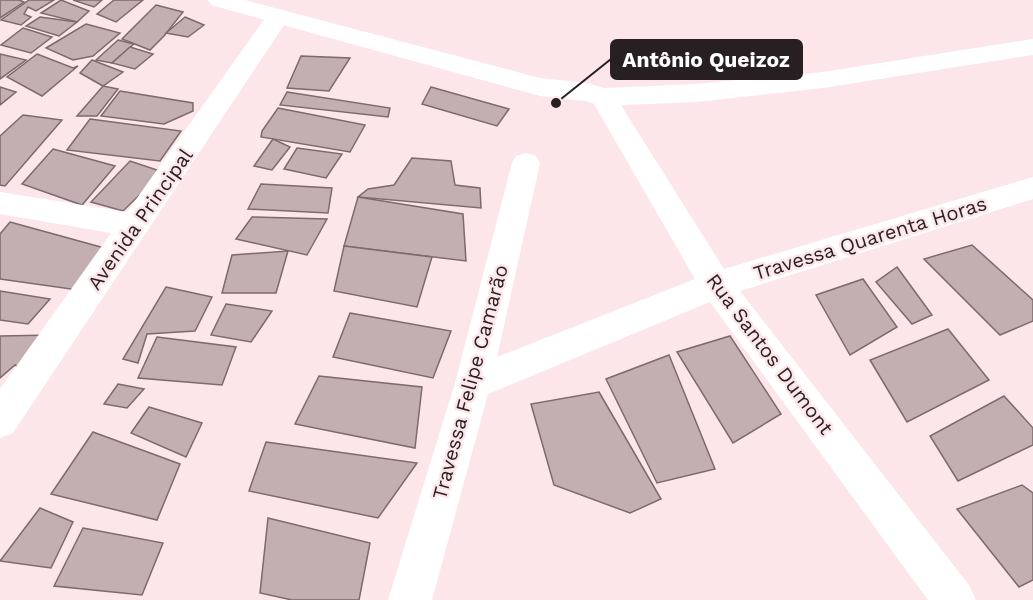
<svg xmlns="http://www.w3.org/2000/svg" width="1033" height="600" font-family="'Work Sans',sans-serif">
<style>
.building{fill:#c3aeb2;stroke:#7d6a6d;stroke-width:1.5}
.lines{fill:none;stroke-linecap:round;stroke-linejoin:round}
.minor{fill:#fff;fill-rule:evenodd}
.secondary{fill:#fff;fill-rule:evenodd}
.labels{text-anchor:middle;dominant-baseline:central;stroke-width:5;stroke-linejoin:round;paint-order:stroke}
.street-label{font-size:20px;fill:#271f21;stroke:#fce6ea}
.leader{fill:none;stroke:#271f21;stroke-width:2}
.callout-dot{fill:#271f21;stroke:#fce6ea;stroke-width:2}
.callout{fill:#271f21;stroke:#271f21;stroke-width:2}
.callout-label{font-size:21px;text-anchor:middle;font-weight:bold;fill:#fff}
</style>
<rect width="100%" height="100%" fill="#fce6ea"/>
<!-- building -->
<g class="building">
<path d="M 0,0 L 19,0 L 24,2 L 0,18 Z"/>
<path d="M 29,0 L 54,0 L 36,11 L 28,7 L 24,14 L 31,17 L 21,25 L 1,20 Z"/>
<path d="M 61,0 L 89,11 L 77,22 L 41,13 Z"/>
<path d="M 73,0 L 102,0 L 94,7 Z"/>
<path d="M 114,0 L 143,0 L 116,22 L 97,14 Z"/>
<path d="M 156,5 L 183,12 L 164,36 L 150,50 L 122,39 Z"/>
<path d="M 40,17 L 77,22 L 59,36 L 26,26 Z"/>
<path d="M 185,17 L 204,25 L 188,37 L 166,33 Z"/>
<path d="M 86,24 L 120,33 L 93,56 L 73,60 L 46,48 Z"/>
<path d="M 23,28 L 52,37 L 31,53 L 1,45 Z"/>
<path d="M 118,40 L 134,44 L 112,63 L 96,60 Z"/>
<path d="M 130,47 L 153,54 L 135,69 L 112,63 Z"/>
<path d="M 0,54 L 26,60 L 0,79 Z"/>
<path d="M 37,54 L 73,68 L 78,66 L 42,96 L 7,77 Z"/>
<path d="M 301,56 L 350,58 L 329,91 L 287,88 Z"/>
<path d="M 92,60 L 123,72 L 103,86 L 80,73 Z"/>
<path d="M 103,86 L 118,89 L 97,116 L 77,116 Z"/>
<path d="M 0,87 L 16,92 L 0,105 Z"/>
<path d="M 431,87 L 509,109 L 497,126 L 422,104 Z"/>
<path d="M 120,91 L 193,103 L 193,111 L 164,124 L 101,116 Z"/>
<path d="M 287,92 L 390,108 L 388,117 L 280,105 Z"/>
<path d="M 278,108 L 365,125 L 350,152 L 261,137 L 262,131 Z"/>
<path d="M 23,115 L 62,120 L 5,186 L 0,185 L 0,136 Z"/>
<path d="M 90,119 L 181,131 L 160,161 L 67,150 Z"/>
<path d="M 273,139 L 290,147 L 272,170 L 254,166 Z"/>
<path d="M 297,148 L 342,154 L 326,178 L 284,169 Z"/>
<path d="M 53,149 L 115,166 L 82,205 L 22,184 Z"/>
<path d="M 412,158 L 451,161 L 455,185 L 480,188 L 481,208 L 358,197 L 368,189 L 394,185 Z"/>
<path d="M 130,161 L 163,172 L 123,211 L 91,202 Z"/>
<path d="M 261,184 L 332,188 L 328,213 L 248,209 Z"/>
<path d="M 358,197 L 463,214 L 466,261 L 344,246 Z"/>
<path d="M 252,217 L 327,219 L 307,255 L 236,239 Z"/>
<path d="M 10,222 L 108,249 L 78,290 L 0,279 L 0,234 Z"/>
<path d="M 972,245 L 1033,300 L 1033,321 L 1000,335 L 924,259 Z"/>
<path d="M 344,246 L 432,257 L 417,307 L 334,291 Z"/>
<path d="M 288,251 L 276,293 L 222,293 L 232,255 Z"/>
<path d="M 897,267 L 932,315 L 912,324 L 876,282 Z"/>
<path d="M 863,279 L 897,327 L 850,355 L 816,295 Z"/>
<path d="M 166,287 L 212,297 L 195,331 L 147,334 L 138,363 L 123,359 Z"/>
<path d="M 0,291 L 50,299 L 28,324 L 0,320 Z"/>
<path d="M 226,304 L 272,311 L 251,342 L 211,335 Z"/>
<path d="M 350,313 L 451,331 L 433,378 L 333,357 Z"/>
<path d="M 948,329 L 989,380 L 907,422 L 870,360 Z"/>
<path d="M 53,335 L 28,372 L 15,365 L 0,378 L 0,336 Z"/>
<path d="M 730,336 L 781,414 L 733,443 L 677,352 Z"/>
<path d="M 157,337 L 236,347 L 222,385 L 138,378 Z"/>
<path d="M 669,355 L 715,469 L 657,483 L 606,379 Z"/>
<path d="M 319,376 L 422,387 L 415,448 L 295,424 Z"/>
<path d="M 118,384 L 144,389 L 127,408 L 104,404 Z"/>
<path d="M 599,392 L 661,499 L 630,513 L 554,485 L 531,404 Z"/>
<path d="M 1004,396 L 1033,428 L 1033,445 L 958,481 L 930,436 Z"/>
<path d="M 149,407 L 202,423 L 186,457 L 131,433 Z"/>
<path d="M 93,432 L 180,464 L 157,520 L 51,494 Z"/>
<path d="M 266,442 L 417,463 L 378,518 L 249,491 Z"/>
<path d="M 1022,485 L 1033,493 L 1033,580 L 1019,587 L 957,509 Z"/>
<path d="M 40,508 L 73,522 L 51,568 L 0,561 Z"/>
<path d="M 268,518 L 370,543 L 359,600 L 292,600 L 260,593 Z"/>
<path d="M 83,528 L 163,543 L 142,595 L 54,586 Z"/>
</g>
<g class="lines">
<!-- minor -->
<g class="minor">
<path d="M 278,9 L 286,11 L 290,16 L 13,433 L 0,438 L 0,389 L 111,233 L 0,214 L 0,192 L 127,212 L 270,11 Z"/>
<path d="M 603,88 L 612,91 L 724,269 L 1033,177 L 1033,199 L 740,291 L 969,585 L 976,600 L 928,600 L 710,302 L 488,394 L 432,600 L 388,600 L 455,383 L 512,163 L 516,156 L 526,153 L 536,156 L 540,163 L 497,357 L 695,279 L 590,97 L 594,91 Z"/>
</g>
<!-- secondary -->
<path class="secondary" d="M 208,0 L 245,0 L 540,78 L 587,83 L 604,88 L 696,84 L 823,72 L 1033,39 L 1033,55 L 823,88 L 696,102 L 603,106 L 585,101 L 540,96 L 211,5 Z"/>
</g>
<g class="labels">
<!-- street labels -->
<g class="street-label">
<text transform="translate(140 219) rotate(-55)">Avenida Principal</text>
<text transform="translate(870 238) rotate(-17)">Travessa Quarenta Horas</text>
<text transform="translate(770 354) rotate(53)">Rua Santos Dumont</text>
<text transform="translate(470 382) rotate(-75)">Travessa Felipe Camarão</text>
</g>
</g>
<!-- callouts -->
<path class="leader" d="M556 103L611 59"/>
<circle class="callout-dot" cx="556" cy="103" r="6"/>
<rect class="callout" x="611" y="40" width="191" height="39" rx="6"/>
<g class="callout-label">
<text x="706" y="67">Antônio Queizoz</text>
</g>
</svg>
